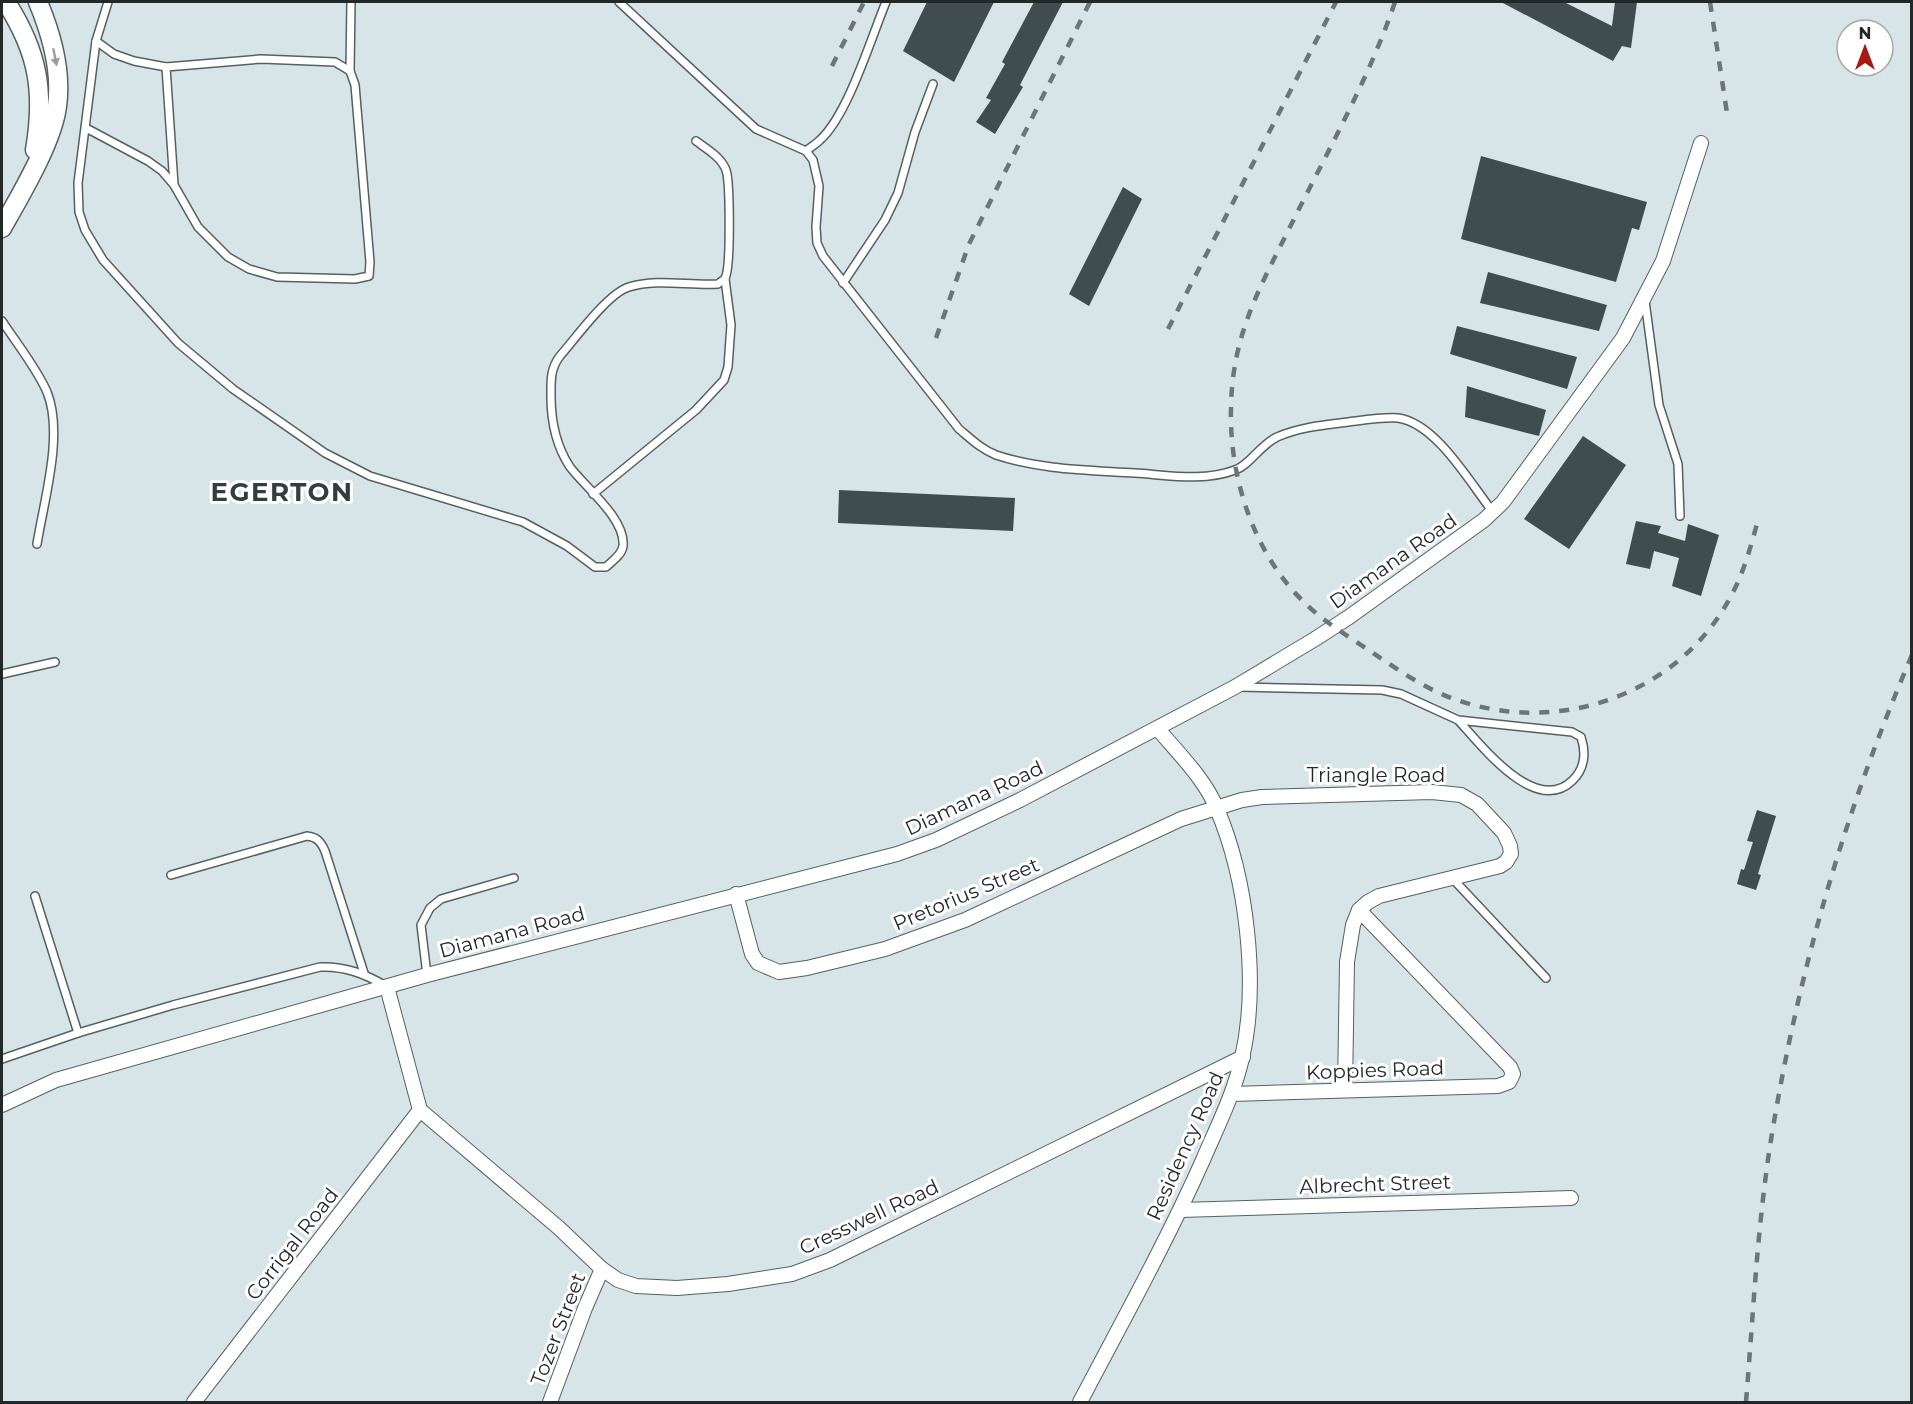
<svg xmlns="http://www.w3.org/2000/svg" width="1913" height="1404" font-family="Montserrat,sans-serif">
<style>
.building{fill:#404d4f}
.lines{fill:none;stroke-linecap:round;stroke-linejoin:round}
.service-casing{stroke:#546163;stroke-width:10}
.minor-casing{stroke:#546163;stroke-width:16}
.tertiary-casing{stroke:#546163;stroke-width:21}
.service{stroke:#fff;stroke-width:7}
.minor{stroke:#fff;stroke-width:14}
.tertiary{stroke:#fff;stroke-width:18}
.rail{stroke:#6d7677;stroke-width:4.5;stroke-dasharray:10 10;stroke-linecap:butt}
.oneway{fill:#9c9e9e}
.labels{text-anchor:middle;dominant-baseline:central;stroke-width:6;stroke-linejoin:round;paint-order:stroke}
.street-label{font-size:20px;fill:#222728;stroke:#fff}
.district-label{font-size:26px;font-weight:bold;letter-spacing:1.5px;fill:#313d3f;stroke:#fff}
</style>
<rect width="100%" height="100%" fill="#d7e5e8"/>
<!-- building -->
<g class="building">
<path d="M 927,2 L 994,2 L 954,82 L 903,51 Z"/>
<path d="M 1034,2 L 1063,2 L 1020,85 L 1023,87 L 995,134 L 976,122 L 991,100 L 986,98 L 1005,64 L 1002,62 Z"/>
<path d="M 1501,2 L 1564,2 L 1612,26 L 1615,2 L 1637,2 L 1631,48 L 1622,46 L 1613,61 Z"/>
<path d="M 1481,156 L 1647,202 L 1639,230 L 1632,228 L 1616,282 L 1461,239 Z"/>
<path d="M 1123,187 L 1142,199 L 1089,306 L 1069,294 Z"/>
<path d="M 1488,272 L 1607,305 L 1599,331 L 1480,303 Z"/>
<path d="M 1457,326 L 1577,357 L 1567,389 L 1450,354 Z"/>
<path d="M 1467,386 L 1546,410 L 1539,436 L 1465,417 Z"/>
<path d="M 1583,436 L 1626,465 L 1569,549 L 1524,519 Z"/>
<path d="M 839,490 L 1015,498 L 1013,531 L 838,523 Z"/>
<path d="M 1636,521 L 1661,526 L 1658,533 L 1685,541 L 1688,524 L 1719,535 L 1701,596 L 1672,586 L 1679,558 L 1654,551 L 1650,569 L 1626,564 Z"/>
<path d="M 1757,810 L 1776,816 L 1758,874 L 1761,875 L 1756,890 L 1737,884 L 1741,869 L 1744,870 L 1753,842 L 1747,841 Z"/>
</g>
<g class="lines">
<defs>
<g id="service">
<path d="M 108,2 L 96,41 L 78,183 L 79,212 L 85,230 L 103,260 L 178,343 L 233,389 L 325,453 L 370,476 L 523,522 L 567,546 L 595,567 L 606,567 C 612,561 622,555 623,546 C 626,519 585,487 570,467 C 556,446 551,420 551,396 C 551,381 550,369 560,356 C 575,339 608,293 629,287 C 657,278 689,286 718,284 C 719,283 724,280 725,278 C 731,269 730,181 726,170 C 721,157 707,149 696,141"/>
<path d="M 619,2 L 756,129 L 806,151 L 813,160 L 819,186 L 816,227 L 817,243 L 823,256 L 959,429 C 971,439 981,449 996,455 C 1041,470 1089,470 1135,473 C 1168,475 1203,482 1235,470 C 1250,465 1259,446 1277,437 C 1300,427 1324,425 1348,422 C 1364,420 1382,417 1398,418 C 1436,423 1470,483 1493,512"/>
<path d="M 166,67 L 174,185"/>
<path d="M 350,71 L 351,2"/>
<path d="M 86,128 L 148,161 L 162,171 L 174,185 L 198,227 L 228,257 L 249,269 L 277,277 L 355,279 L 369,276 L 370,262 L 355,85 L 350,71 L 335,62 L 261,59 L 166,67 L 134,61 L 114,54 L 96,41"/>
<path d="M 806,151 C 811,147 816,144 820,140 C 848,115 871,38 886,2"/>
<path d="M 843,283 L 885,220 L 898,193 L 915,132 L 933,84"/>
<path d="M 1645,301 L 1659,405 L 1678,464 L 1680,516"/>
<path d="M 2,321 C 17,344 36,367 47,392 C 64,434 44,500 37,544"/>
<path d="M 593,494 L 696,410 L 724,380 L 728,367 L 731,325 L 725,279"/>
<path d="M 2,674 L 55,662"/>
<path d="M 1239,687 L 1382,690 L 1401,694 L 1458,720 L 1572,732 L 1581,737 C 1586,752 1585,768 1573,780 C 1536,817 1482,746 1458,720"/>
<path d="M 171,875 L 307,836 C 317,837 321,842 325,851 L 364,973"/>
<path d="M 1452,878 L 1546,978"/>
<path d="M 35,896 L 78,1033"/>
<path d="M 427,975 L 421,925 L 430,908 L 441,899 L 514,878"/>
<path d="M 2,1059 L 78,1033 L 173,1005 L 320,967 C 345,966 365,974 386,986"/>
</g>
<g id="minor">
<path d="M 736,894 L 752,954 L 758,963 L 779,972 L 807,968 L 885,949 L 965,920 L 1181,819 L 1242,800 L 1262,797 L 1432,792 L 1461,795 L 1477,804 L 1504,833 L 1510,846 L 1511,854 L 1506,862 L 1500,866 L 1379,896 L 1368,902 L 1359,910 L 1510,1067 L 1513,1074 L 1509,1082 L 1498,1086 L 1232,1094"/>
<path d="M 387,987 L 420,1110 L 559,1228 L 602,1269 L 618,1280 L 636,1286 L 677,1288 L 728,1284 L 792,1274 L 830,1260 L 1243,1057"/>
<path d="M 1345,1090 L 1347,962 L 1353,925 L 1359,910"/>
<path d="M 2,1105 L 56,1080 L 427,975 L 897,854 L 936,840 L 1020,800 L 1235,687 L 1315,639 L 1349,617 L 1484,520 L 1503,502 L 1623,338 L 1663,261 L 1701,143"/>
<path d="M 1181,1210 L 1571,1198"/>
<path d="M 194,1402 L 420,1110"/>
<path d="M 550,1402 L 585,1308 L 602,1269"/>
<path d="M 1080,1402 C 1122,1322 1166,1243 1203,1160 C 1217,1127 1234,1094 1242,1058 C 1259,984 1247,879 1217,809 C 1205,779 1178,753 1158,729"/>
</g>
<g id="tertiary">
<path d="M 6,2 C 38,52 45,91 35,150"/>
<path d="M 2,228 C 20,196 53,141 57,106 C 62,71 51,33 38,2"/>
</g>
</defs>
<!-- service casing -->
<use href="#service" class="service-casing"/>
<!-- minor casing -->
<use href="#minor" class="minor-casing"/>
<!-- tertiary casing -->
<use href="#tertiary" class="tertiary-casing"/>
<!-- service -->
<use href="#service" class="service"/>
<!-- minor -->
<use href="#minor" class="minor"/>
<!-- tertiary -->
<use href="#tertiary" class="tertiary"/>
<!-- rail -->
<g class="rail">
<path d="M 1395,2 C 1369,79 1326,154 1290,227 C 1259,289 1232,336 1231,408 C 1229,479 1255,557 1307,605 C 1327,624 1351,638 1373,653 C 1400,671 1428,691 1460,701 C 1562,735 1680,693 1731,596 C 1744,572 1751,546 1758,520"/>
<path d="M 1710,2 L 1727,113"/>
<path d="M 832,66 L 864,2"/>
<path d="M 1168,329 L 1336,2"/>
<path d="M 936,338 L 969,244 L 1090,2"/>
<path d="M 1746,1402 C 1753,1317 1757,1231 1770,1146 C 1797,976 1844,813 1912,655"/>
</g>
</g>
<!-- one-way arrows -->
<defs><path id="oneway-solid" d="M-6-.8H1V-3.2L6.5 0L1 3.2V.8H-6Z" transform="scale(1.5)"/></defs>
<use class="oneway" href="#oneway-solid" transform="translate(55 57) rotate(79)"/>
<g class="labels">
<!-- street labels -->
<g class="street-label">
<text transform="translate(1393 561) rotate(-35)">Diamana Road</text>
<text x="1376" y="775">Triangle Road</text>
<text transform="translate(974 798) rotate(-25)">Diamana Road</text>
<text transform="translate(966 894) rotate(-23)">Pretorius Street</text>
<text transform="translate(512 932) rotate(-15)">Diamana Road</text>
<text transform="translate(1375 1070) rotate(-2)">Koppies Road</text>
<text transform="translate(1185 1146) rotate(-66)">Residency Road</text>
<text transform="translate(1375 1184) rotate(-2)">Albrecht Street</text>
<text transform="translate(869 1217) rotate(-25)">Cresswell Road</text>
<text transform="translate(292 1244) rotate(-52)">Corrigal Road</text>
<text transform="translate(558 1329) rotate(-69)">Tozer Street</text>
</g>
<!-- district labels -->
<g class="district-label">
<text x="282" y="492">EGERTON</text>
</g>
</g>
<!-- border -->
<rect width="1913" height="1404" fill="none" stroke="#222728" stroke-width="6"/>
<!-- north arrow -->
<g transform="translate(1865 48)"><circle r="28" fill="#ffffff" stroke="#a7a9a9" stroke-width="1.5"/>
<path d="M0-4.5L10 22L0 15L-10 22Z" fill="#aa1815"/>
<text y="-9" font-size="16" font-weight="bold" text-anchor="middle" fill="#222728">N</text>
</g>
</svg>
